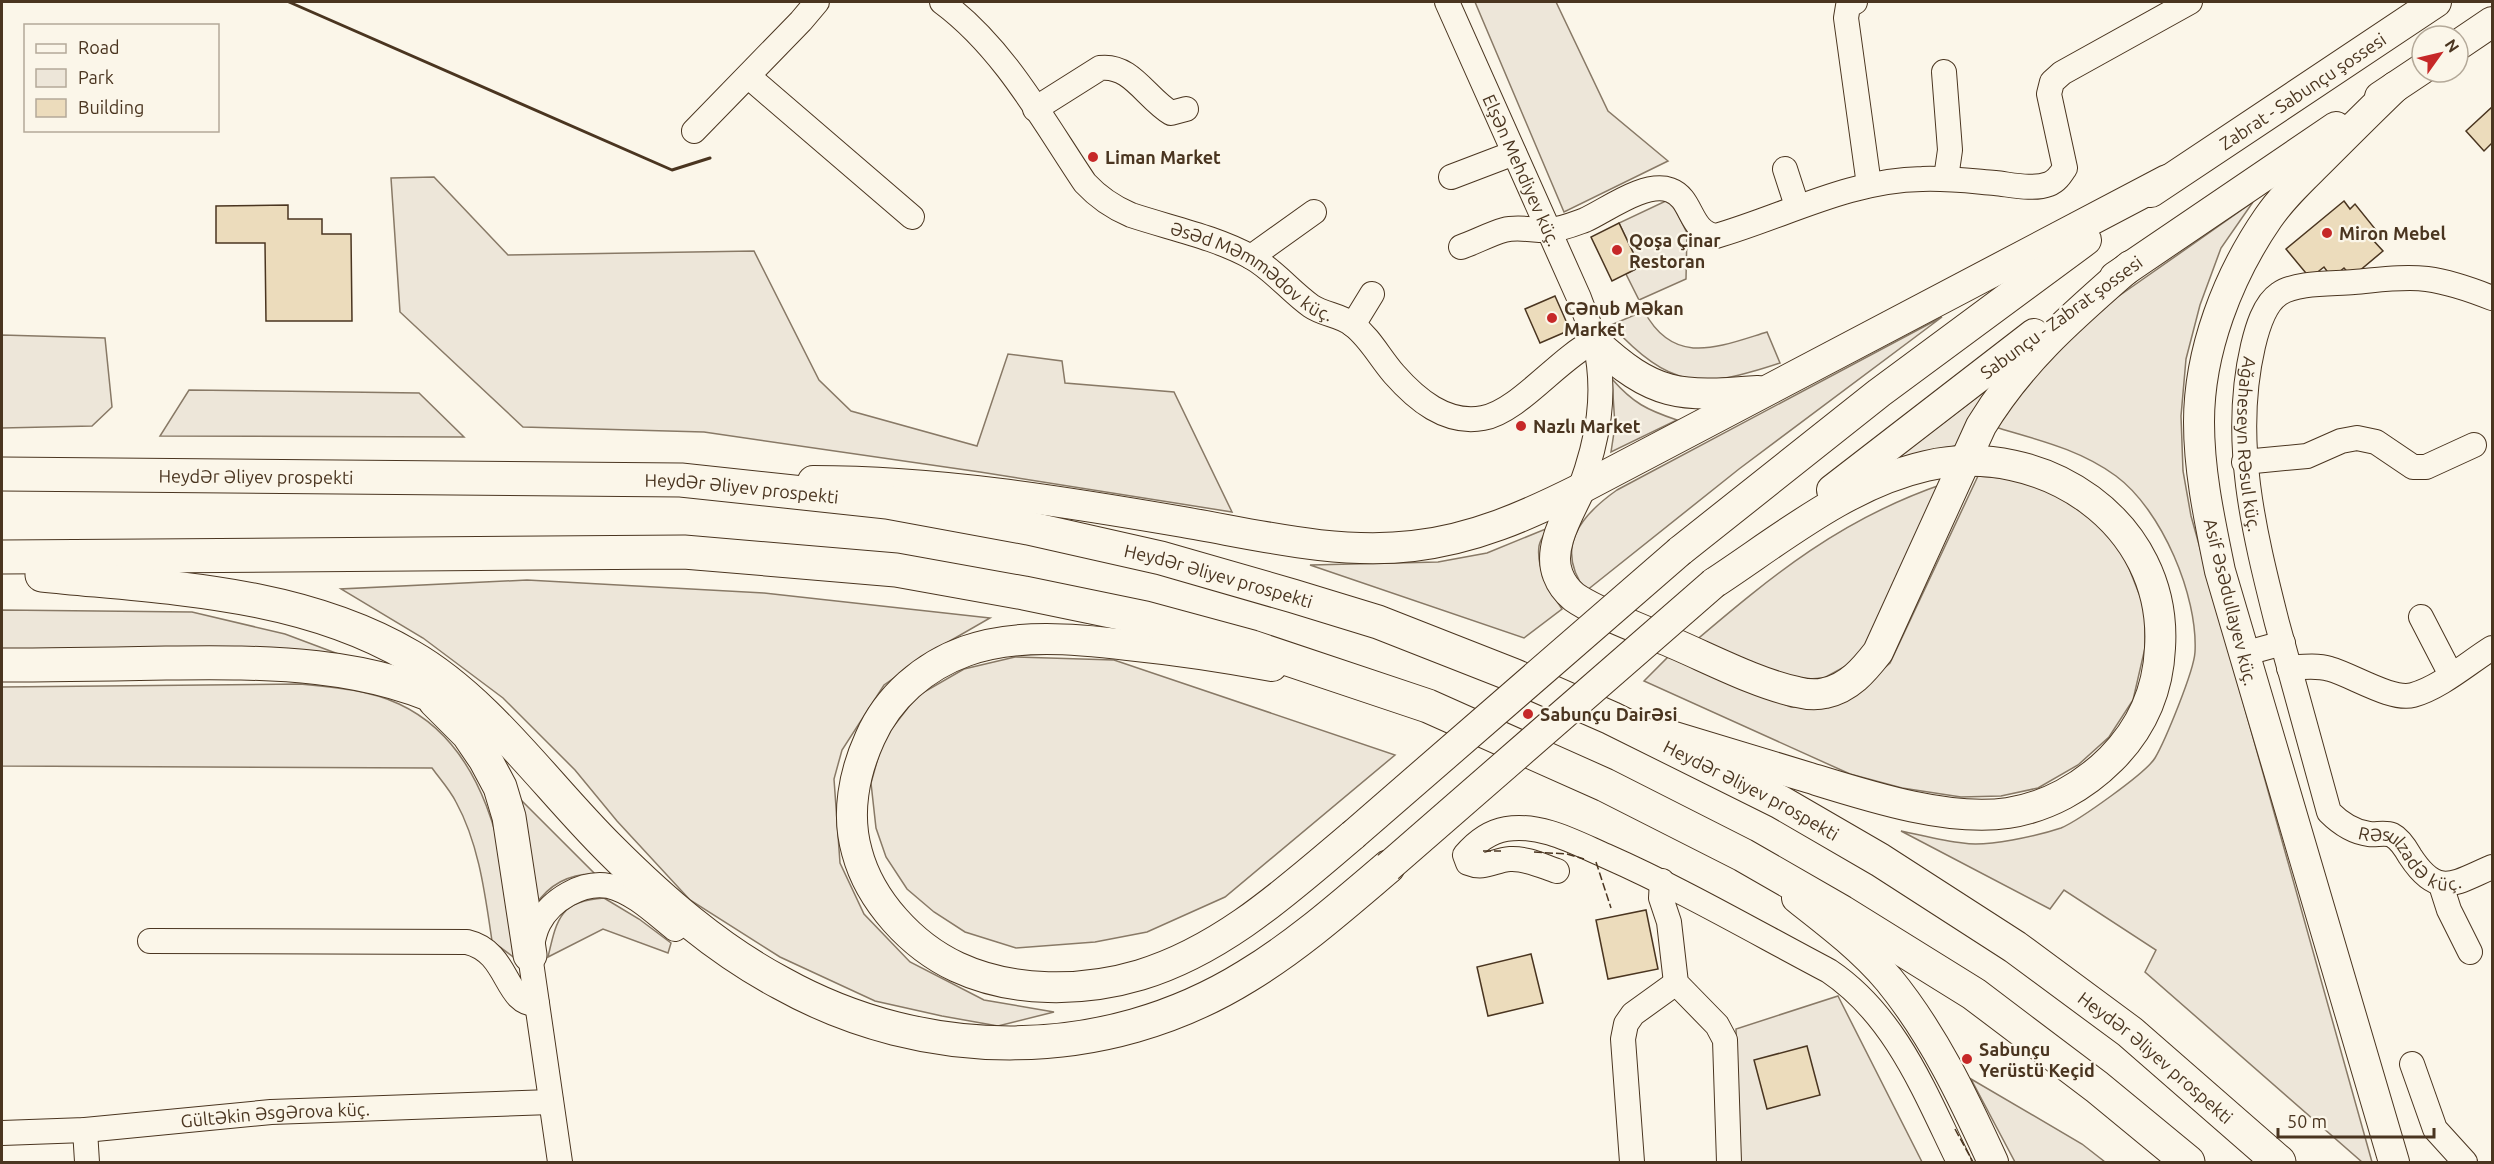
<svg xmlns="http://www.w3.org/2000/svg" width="2494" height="1164" font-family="Ubuntu,sans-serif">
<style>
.green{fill:#ede6d9;stroke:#887966;stroke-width:1.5}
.building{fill:#ecdcbc;stroke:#4a3520;stroke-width:1.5}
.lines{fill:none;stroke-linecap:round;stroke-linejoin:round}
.minor-casing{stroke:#4a3520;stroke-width:26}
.major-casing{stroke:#4a3520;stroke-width:32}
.highway-casing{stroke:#4a3520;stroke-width:35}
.minor{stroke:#fbf6e9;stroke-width:24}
.major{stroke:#fbf6e9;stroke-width:30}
.highway{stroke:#fbf6e9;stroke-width:33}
.major-bridge-casing{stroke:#4a3520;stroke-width:32;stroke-linecap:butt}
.major-bridge{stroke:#fbf6e9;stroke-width:30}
.fence{stroke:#4a3520;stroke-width:1.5;stroke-dasharray:8 3;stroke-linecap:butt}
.wall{stroke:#4a3520;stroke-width:3}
.poi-dot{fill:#c62828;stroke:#fbf6e9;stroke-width:2}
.labels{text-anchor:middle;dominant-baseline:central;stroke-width:4.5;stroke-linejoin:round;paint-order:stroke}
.street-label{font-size:18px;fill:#4a3520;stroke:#fbf6e9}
.poi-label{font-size:18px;font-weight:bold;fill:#4a3520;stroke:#fbf6e9;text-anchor:start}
</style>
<rect width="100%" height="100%" fill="#fbf6e9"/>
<!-- green -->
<g class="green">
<path d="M 1475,2 L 1556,2 L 1608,111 L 1668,161 L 1564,212 Z"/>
<path d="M 434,177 L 508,255 L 754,251 L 819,380 L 851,411 L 977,446 L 1008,354 L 1062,361 L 1065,383 L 1174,392 L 1232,512 L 980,472 L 704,432 L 523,427 L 400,312 L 391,178 Z"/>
<path d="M 1670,199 L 1687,233 L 1686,279 L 1639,300 L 1626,274 L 1640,267 L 1619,223 Z"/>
<path d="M 2253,202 L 2221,248 L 2200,305 L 2186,359 L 2181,416 L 2183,471 L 2191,516 L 2372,1162 L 2362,1162 L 2145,972 L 2156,950 L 2064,890 L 2050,909 L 1901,831 C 1921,835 1942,841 1963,843 C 1988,847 2037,836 2061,828 C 2078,821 2146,773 2155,758 C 2165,741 2194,671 2195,652 C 2198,596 2162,510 2116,476 C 2079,449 2038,440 1995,427 L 2049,357 L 2116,298 Z"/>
<path d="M 1644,311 C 1674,367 1718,347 1767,332 L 1780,363 C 1699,390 1671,389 1611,325 Z"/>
<path d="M 1942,317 L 1739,469 L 1586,591 C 1554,548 1580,516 1617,490 Z"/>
<path d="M 2,335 L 105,338 L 112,407 L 92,426 L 2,428 Z"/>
<path d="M 1612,379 C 1633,403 1647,410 1677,420 L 1611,452 L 1615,426 Z"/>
<path d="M 1988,389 L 1959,445 L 1892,462 Z"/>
<path d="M 189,390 L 419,393 L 464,437 L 160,436 Z"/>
<path d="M 1978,476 L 2029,480 L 2095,518 L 2125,558 L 2145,609 L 2145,648 L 2133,700 L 2109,737 L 2078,765 L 2038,788 L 2001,796 L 1961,797 L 1902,788 L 1850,774 L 1644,681 L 1669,656 L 1791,707 L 1828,706 L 1861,688 L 1890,663 Z"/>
<path d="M 1943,484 L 1865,646 L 1846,666 L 1824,678 L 1793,680 L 1694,642 C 1774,574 1841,519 1943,484 Z"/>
<path d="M 1548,528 C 1545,533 1540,540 1539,546 C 1536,569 1550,591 1562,609 L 1524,638 L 1310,565 L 1438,562 L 1487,553 Z"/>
<path d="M 527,580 L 764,593 L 990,618 L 936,649 L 884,685 L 842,750 L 834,779 L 840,863 L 864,914 L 910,962 L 984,1000 L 1054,1012 L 998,1026 L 942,1016 L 875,1001 L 780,957 L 690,900 L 617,821 L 575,770 L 503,698 L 423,638 L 341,589 Z"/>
<path d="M 2,610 L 192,612 L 285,634 L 341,655 L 2,650 Z"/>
<path d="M 1015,657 L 1114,660 L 1395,755 L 1225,897 L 1147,932 L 1095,942 L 1016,948 L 965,932 L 934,912 L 907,889 L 886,857 L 876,828 L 871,783 L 883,740 L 917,696 L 964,669 Z"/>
<path d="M 301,684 C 334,687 369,690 399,704 C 494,748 506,871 520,962 L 492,941 C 485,894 479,844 456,802 C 450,790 440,779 432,768 L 2,766 L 2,687 Z"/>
<path d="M 512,791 L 595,874 C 570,873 548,885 535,906 Z"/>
<path d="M 604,898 L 639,919 L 671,943 L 668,953 L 603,929 L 548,957 C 557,918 560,901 604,898 Z"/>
<path d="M 1838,996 L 1922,1162 L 1740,1162 L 1736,1029 Z"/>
<path d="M 1971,1079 L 2082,1144 L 2105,1162 L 2015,1162 Z"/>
</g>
<!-- building -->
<g class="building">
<path d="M 2492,107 L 2492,143 L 2484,151 L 2466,131 Z"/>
<path d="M 2344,201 L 2350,209 L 2355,204 L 2380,235 L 2373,240 L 2383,251 L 2352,277 L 2344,268 L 2332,278 L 2324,267 L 2310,278 L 2286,249 Z"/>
<path d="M 288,205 L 288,219 L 322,219 L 322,234 L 351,234 L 352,321 L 266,321 L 265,243 L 216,243 L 216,206 Z"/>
<path d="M 1619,223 L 1640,267 L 1612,281 L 1591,237 Z"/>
<path d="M 1555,296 L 1570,330 L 1540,343 L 1525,309 Z"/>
<path d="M 1646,910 L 1658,969 L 1608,979 L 1596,920 Z"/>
<path d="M 1531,954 L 1543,1003 L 1488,1016 L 1477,967 Z"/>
<path d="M 1807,1046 L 1820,1095 L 1767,1109 L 1754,1060 Z"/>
</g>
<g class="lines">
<defs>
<g id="minor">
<path id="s1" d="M 942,2 C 1004,48 1042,119 1085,183 C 1098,197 1112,207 1131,215 C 1170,228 1215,237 1251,257 C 1274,270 1290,291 1311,306 C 1324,315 1341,315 1353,325 C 1370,338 1380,358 1394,374 C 1416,399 1446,425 1483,418 C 1518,412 1558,359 1594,341"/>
<path id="s2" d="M 1447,2 L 1579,298 C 1584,312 1591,327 1595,342 C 1607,394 1598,440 1580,489"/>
<path d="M 1855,2 L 1848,6 L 1846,18 L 1869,185"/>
<path d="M 1944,72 L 1950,150 L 1946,178"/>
<path d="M 749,77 L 912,217"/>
<path d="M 1035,109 L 1100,68 C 1131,64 1146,98 1171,113 L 1186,109"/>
<path d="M 694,131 L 801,21 L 817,2"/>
<path d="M 1785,169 L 1797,206"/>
<path d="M 1451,177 L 1514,153"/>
<path d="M 1461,247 C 1475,242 1490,234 1504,230 C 1519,226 1534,231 1550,230 C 1562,229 1574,224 1585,220 C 1607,210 1645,181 1670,190 C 1693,198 1689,232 1716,236 C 1785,216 1849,180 1922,179 C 1947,178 1971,181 1995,183 C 2013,185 2033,190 2049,184 C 2057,181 2061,174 2065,168 L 2049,94 L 2052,82 L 2062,73 L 2190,2"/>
<path d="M 1251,257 L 1314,212"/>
<path id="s3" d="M 2492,298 C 2472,290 2449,282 2427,279 C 2403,276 2378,280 2354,282 C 2333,284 2296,282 2279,294 C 2264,304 2257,329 2253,346 C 2231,440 2254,532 2277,623 C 2294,686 2312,749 2329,812 C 2340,823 2353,832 2369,834 C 2376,835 2385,832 2392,835 C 2400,839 2406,849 2410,856 C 2438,899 2454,883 2492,867"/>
<path d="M 1353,325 L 1372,294"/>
<path d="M 2244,462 L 2307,456 L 2341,441 L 2357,438 L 2376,442 L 2413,467 L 2426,467 L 2474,445"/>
<path d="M 2421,617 L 2451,675"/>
<path d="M 2243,654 L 2283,643"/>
<path d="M 2289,668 C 2302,667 2317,665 2330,669 C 2352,675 2392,701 2413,695 C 2441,687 2468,663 2492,648"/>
<path d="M 1557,871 C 1542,866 1526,858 1510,859 C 1494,860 1485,870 1468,863 L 1465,855 C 1476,842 1489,832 1506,829 C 1541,823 1576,843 1606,856 C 1683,890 1755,932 1829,971 C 1896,1016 1925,1093 1959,1162"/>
<path d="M 1662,881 L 1661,898 L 1669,922 L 1676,983 L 1717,1025 L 1725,1040 L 1729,1162"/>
<path d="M 2441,885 L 2449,910 L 2470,952"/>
<path d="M 150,941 L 467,942 C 510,952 504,1005 537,1004"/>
<path d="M 2412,1064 L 2435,1129 L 2465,1162"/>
<path d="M 85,1130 L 87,1162"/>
<path id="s4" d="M 2,1133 L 85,1130 L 271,1112 L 551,1102"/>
<path d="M 560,1162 L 530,955 C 532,945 534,932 539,923 C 551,900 582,881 609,886 C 634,892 656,914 675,929"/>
<path d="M 1632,1162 L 1623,1039 L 1626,1024 L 1633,1014 L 1676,983"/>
</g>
<g id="major">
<path d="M 2458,45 L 2492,22"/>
<path d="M 2380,97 L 2422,69"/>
<path id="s5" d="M 2151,192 L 2436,2"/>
<path d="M 2115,277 L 2336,127"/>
<path d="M 1594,341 C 1654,397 1679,397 1758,391"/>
<path d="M 813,481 C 937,481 1061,501 1183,522 C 1259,535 1336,555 1413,546 C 1474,539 1526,516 1580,489 L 2167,180"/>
<path d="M 1580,489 C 1569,513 1547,548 1558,575 C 1561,583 1568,592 1574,597 C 1595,612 1637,627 1661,638 C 1703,655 1754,683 1797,692 C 1805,694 1817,695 1825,693 C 1849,688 1864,670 1878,652 L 1981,426 C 2021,360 2073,316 2130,266"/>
<path d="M 1832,490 L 2034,334"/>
<path d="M 1680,551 L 1879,393 L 2086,240"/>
<path d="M 1272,666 C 1224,657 1177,650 1128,645 C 1076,639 1017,633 966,651 C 924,666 888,697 870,738 C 854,773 846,814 857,852 C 870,901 912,946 957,967 C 1013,993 1083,992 1140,975 C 1223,950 1289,889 1353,835"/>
<path d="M 1668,735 C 1716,750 1763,764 1810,778 C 1868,796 1948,822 2008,813 C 2047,807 2083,787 2111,759 C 2142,728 2158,691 2160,648 C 2168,522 2042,439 1926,466 C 1847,484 1781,539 1714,583"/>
<path d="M 1797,898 C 1829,923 1863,949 1889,980 C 1934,1035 1964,1099 1993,1162"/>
<path d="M 2394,1162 L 2220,571 C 2210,522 2199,473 2199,422 C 2199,351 2228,276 2268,218 C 2283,196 2302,179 2321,160 C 2345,136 2370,111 2395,87"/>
</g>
<g id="highway">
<path id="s6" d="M 2,474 L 681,480 L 887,502 L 1028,528 L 1161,558 L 1293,596 L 1378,622 L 1513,675 L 1611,718 L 1780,802 L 1880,860 L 2015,947 L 2130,1032 L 2279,1162"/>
<path d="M 2,557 L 684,552 L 896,570 L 1024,593 L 1145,618 L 1252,647 L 1428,706 L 1605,785 L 1743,855 L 1842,912 L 1974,994 L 2097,1087 L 2188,1162"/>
<path d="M 42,575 C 167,588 299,591 410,656 C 487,700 547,787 610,849 C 661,900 717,949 781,983 C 926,1064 1105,1064 1247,976 C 1298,945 1342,906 1388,867"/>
<path d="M 2,665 C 56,665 111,664 166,663 C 265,662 371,661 461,709"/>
<path d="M 435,701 L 468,734 L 485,759 L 500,787 L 509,817 L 530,955"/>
</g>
</defs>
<!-- minor casing -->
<use href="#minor" class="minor-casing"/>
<!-- major casing -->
<use href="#major" class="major-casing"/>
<!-- highway casing -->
<use href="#highway" class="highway-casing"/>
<!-- minor -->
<use href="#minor" class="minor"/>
<!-- major -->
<use href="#major" class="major"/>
<!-- highway -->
<use href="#highway" class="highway"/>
<defs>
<g id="major-bridge">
<path d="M 1353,835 L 1680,551"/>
<path d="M 1388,867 L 1714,583"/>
</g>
</defs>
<!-- major-bridge casing -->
<use href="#major-bridge" class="major-bridge-casing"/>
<!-- major-bridge -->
<use href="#major-bridge" class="major-bridge"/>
<!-- fence -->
<g class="fence">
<path d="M 1483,851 L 1501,851"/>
<path d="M 1534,852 L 1567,854 L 1584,859"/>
<path d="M 1596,862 L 1611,908"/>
<path d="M 1955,1129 L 1973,1162"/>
</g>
<!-- wall -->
<path class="wall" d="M 289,2 L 672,170 L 710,158"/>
</g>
<!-- markers -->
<g class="poi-dot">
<circle cx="1093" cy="157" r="6"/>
<circle cx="2327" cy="233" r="6"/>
<circle cx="1617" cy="250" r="6"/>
<circle cx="1552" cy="318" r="6"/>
<circle cx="1521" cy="426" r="6"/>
<circle cx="1528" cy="714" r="6"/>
<circle cx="1967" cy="1059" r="6"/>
</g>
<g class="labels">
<!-- street labels -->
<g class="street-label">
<text stroke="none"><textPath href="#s5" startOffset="182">Zabrat - Sabunçu şossesi</textPath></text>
<text stroke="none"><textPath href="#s2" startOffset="184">Elşən Mehdiyev küç.</textPath></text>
<text stroke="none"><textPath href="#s1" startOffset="423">Əsəd Məmmədov küç.</textPath></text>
<text transform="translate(2061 317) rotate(-36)">Sabunçu - Zabrat şossesi</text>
<text stroke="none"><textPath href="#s3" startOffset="376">Ağaheseyn Rəsul küç.</textPath></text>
<text stroke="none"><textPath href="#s6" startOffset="254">Heydər Əliyev prospekti</textPath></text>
<text stroke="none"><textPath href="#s6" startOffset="740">Heydər Əliyev prospekti</textPath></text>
<text stroke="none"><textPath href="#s6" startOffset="1226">Heydər Əliyev prospekti</textPath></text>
<text transform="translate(2231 602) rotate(76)">Asif Əsədullayev küç.</text>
<text stroke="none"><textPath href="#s6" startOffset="1802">Heydər Əliyev prospekti</textPath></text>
<text stroke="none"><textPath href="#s3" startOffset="852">Rəsulzadə küç.</textPath></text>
<text stroke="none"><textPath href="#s6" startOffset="2288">Heydər Əliyev prospekti</textPath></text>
<text stroke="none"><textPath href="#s4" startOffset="274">Gültəkin Əsgərova küç.</textPath></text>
</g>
<!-- poi labels -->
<g class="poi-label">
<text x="1105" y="157">Liman Market</text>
<text x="2339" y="233">Miron Mebel</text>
<text x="1629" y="240">Qoşa Çinar<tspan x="1629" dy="21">Restoran</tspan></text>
<text x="1564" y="308">Cənub Məkan<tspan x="1564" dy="21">Market</tspan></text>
<text x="1533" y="426">Nazlı Market</text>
<text x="1540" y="714">Sabunçu Dairəsi</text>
<text x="1979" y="1049">Sabunçu<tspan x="1979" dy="21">Yerüstü Keçid</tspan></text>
</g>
</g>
<!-- border -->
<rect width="2494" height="1164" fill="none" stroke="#4a3520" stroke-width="6"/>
<!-- legend -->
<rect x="24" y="24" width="195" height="108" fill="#fbf6e9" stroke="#b4a999" stroke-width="1.5"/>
<rect x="36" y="44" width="30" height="9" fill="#fbf6e9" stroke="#b4a999" stroke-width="1.5"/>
<text x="78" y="54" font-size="18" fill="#4a3520">Road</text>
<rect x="36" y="69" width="30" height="18" fill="#ede6d9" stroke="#b4a999" stroke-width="1.5"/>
<text x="78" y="84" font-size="18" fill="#4a3520">Park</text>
<rect x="36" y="99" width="30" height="18" fill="#ecdcbc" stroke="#b4a999" stroke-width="1.5"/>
<text x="78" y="114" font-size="18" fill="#4a3520">Building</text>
<!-- north arrow -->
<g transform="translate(2440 54) rotate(56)"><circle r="28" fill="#fbf6e9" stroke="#b4a999" stroke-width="1.5"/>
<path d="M0-4.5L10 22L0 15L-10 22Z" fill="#c62828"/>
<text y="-9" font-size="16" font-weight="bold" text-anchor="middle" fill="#4a3520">N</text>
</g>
<!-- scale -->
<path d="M2278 1128v9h156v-9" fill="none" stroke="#4a3520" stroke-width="3"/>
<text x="2287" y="1128" font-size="18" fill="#4a3520" stroke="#fbf6e9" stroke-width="4.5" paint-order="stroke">50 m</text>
</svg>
